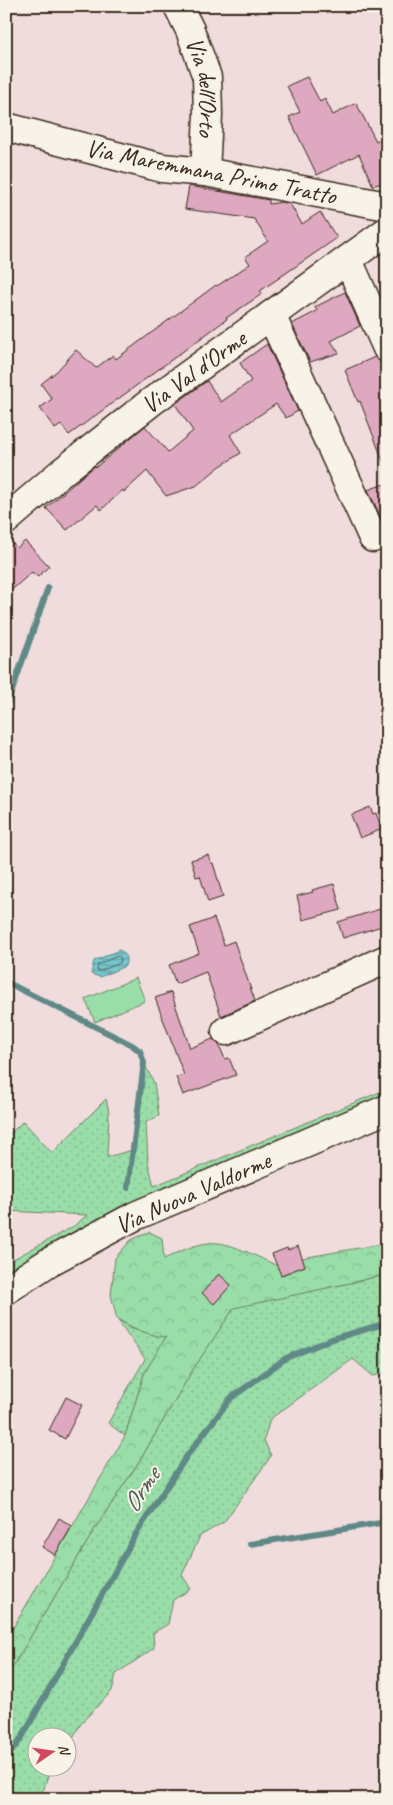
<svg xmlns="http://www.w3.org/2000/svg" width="393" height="1805" font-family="Caveat,sans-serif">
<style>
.grass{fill:url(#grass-dots);stroke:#6a8463}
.forest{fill:url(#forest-crowns);stroke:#6a8463}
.pitch{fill:#99dda8;stroke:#6a8463}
.water{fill:url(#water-rules);stroke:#5e8886}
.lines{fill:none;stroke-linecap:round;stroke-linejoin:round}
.shore{stroke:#536964;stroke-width:1}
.stream{stroke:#5e8886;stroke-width:6}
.building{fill:#dea8c0;stroke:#3b2a1e}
.minor-casing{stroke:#3b2a1e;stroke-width:31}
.major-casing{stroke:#3b2a1e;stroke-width:31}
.path{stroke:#3b2a1e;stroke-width:3;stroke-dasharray:5 4;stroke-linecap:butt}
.minor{stroke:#f7f3e8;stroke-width:28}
.major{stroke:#f7f3e8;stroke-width:28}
.labels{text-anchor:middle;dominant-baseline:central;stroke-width:4;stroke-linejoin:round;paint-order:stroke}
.street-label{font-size:25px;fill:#3b2a1e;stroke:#f7f3e8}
.water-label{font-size:26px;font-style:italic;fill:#4d5952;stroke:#f7f3e8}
</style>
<defs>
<pattern id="grass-dots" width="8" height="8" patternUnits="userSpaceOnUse" patternTransform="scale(1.25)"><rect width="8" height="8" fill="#99dda8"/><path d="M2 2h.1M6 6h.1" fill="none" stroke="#85be90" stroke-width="1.8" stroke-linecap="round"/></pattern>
<pattern id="forest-crowns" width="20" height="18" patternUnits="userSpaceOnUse" patternTransform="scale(1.25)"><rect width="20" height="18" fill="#99dda8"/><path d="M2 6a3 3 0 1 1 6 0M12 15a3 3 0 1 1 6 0" fill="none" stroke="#85be90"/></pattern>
<pattern id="water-rules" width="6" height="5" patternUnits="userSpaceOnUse" patternTransform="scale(1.25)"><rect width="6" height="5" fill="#76c7cc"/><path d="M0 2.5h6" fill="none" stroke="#62a2a5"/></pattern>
</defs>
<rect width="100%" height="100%" fill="#f0dcdc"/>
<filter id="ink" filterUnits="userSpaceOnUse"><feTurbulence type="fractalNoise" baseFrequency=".02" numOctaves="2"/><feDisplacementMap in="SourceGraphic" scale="10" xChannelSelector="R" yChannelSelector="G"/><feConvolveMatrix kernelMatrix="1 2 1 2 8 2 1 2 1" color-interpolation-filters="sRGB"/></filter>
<g filter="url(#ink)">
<!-- grass -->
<g class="grass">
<path d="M 144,1063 L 154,1083 L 159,1116 L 146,1122 L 148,1162 L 154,1186 L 387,1089 L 387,1109 L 6,1290 L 6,1263 L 74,1226 L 87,1215 L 6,1211 L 6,1138 L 23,1121 L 52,1153 L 106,1099 L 109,1112 L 107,1157 L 133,1150 Z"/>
<path d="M 387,1274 L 387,1373 L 373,1376 L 353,1359 L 270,1419 L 264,1440 L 271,1456 L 224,1522 L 200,1536 L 182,1575 L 191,1589 L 173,1600 L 168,1624 L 153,1633 L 154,1648 L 116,1674 L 112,1691 L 82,1722 L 68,1746 L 68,1738 L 38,1738 L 38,1768 L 50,1768 L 44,1789 L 34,1799 L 6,1799 L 6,1678 L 96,1527 L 140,1460 L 192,1371 L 234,1307 L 350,1283 Z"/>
<path d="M 117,1319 L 132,1328 L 167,1337 L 144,1374 L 125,1436 L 108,1423 L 145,1359 Z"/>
</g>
<!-- forest -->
<path class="forest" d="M 149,1232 L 162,1238 L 164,1259 C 179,1252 192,1245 208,1243 C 228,1240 259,1258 278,1266 L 282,1275 L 304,1266 L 302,1258 L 387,1243 L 387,1274 L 350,1283 L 234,1308 L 192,1371 L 140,1460 L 96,1527 L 6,1678 L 6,1640 L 125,1436 L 144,1374 L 166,1337 C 149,1336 133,1328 117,1319 L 111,1295 L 115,1258 L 131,1240 Z"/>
<!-- pitch -->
<path class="pitch" d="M 136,978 L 145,1001 L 95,1022 L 85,999 Z"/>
<!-- water -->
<path class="water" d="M 119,950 C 127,953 127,959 125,966 L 100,977 L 91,974 L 94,961 Z"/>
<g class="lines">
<!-- shore -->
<path class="shore" d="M 118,956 L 121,958 L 120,963 L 100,971 L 97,970 L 98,965 Z"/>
<!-- stream -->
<g class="stream">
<path d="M 6,708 L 48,588"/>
<path d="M 6,982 L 132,1045 L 140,1051 L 144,1063 L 128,1188"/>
<path d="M 250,1544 L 387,1522"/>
<path d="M 6,1759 L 21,1739 L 136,1534 L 186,1457 L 231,1398 L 286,1358 L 332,1339 L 387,1323"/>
</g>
</g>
<!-- building -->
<g class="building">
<path d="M 307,77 L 320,102 L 325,99 L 333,115 L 356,103 L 376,141 L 387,136 L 387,181 L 373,186 L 359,154 L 317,175 L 289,117 L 300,112 L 287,86 Z"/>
<path d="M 189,186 L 269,200 L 269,204 L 282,202 L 290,204 L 302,224 L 320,212 L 337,238 L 260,291 L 262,294 L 226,318 L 227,319 L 69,435 L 61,425 L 55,429 L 40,408 L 52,399 L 41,384 L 57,371 L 76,350 L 96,368 L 113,355 L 116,359 L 216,285 L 217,286 L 250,264 L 245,257 L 268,241 L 254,219 L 185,209 Z"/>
<path d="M 345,292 L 360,326 L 331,341 L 339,353 L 310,362 L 292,324 L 317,311 L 315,307 Z"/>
<path d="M 267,344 L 298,411 L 286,418 L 276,404 L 230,435 L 241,453 L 219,467 L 196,486 L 166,496 L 147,471 L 124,492 L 123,490 L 101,510 L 97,505 L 67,530 L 46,508 L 80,478 L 95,466 L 96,467 L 145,426 L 168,452 L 193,431 L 175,404 L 207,381 L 221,402 L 251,381 L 240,363 Z"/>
<path d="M 375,357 L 381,362 L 387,375 L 387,466 L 385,466 L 360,401 L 358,402 L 345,370 Z"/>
<path d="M 387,483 L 387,530 L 368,490 Z"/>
<path d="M 6,536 L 17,548 L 25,541 L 49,566 L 38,577 L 32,572 L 6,595 Z"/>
<path d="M 370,807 L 373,814 L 376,813 L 382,829 L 360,838 L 351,815 Z"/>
<path d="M 208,855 L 211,863 L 213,863 L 223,897 L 208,902 L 200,876 L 196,877 L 191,860 Z"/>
<path d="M 334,884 L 341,910 L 303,920 L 297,896 L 313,892 L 312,890 Z"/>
<path d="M 380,909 L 385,925 L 343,938 L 338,922 Z"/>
<path d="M 214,918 L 224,945 L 234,941 L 255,1001 L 221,1016 L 206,972 L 176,984 L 169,965 L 199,953 L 190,927 Z"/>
<path d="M 171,992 L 190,1048 L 213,1039 L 219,1045 L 225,1059 L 229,1058 L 236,1075 L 183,1095 L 176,1077 L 184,1075 L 155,998 Z"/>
<path d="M 298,1246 L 305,1266 L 281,1275 L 272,1254 L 287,1248 L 288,1250 Z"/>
<path d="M 219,1274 L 231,1285 L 214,1304 L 202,1293 Z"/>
<path d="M 66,1397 L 82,1405 L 65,1439 L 49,1430 Z"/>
<path d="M 59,1518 L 72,1526 L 55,1555 L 42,1547 Z"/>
</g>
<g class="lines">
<defs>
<g id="minor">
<path id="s1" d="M 178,6 L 190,30 L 207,77 L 208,115 L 205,172"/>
<path d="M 6,127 L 162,168 L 205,172 L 387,206"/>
<path d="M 348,260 L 387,348"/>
<path d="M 271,315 L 373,538"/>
<path d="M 6,520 L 62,472 L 151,402 L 387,231"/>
<path d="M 226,1031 L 387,959"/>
</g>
<path id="major" d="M 6,1290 L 49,1262 L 135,1216 L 387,1109"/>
</defs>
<!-- minor casing -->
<use href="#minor" class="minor-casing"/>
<!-- major casing -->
<use href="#major" class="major-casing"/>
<!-- path -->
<path class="path" d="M 375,1799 L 387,1792"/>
<!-- minor -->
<use href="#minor" class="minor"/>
<!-- major -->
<use href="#major" class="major"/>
</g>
</g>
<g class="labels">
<!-- street labels -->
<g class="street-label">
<text stroke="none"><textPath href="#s1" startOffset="86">Via dell'Orto</textPath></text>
<text transform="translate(211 172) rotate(11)">Via Maremmana Primo Tratto</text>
<text transform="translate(194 372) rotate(-36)">Via Val d'Orme</text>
<text transform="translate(193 1193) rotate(-24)">Via Nuova Valdorme</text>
</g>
<!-- water labels -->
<g class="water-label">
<text transform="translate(141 1490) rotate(-57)">Orme</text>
</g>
</g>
<!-- margin -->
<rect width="393" height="1805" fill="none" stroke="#f7f3e8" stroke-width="25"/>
<rect x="12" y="12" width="368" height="1780" fill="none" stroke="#3b2a1e" stroke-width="2" filter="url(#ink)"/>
<!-- north arrow -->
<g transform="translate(52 1752) rotate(77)"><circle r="24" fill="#f7f3e8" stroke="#aca397"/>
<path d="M0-4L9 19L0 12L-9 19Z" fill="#d1495b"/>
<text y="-8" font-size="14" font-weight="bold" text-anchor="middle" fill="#3b2a1e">N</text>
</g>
</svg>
